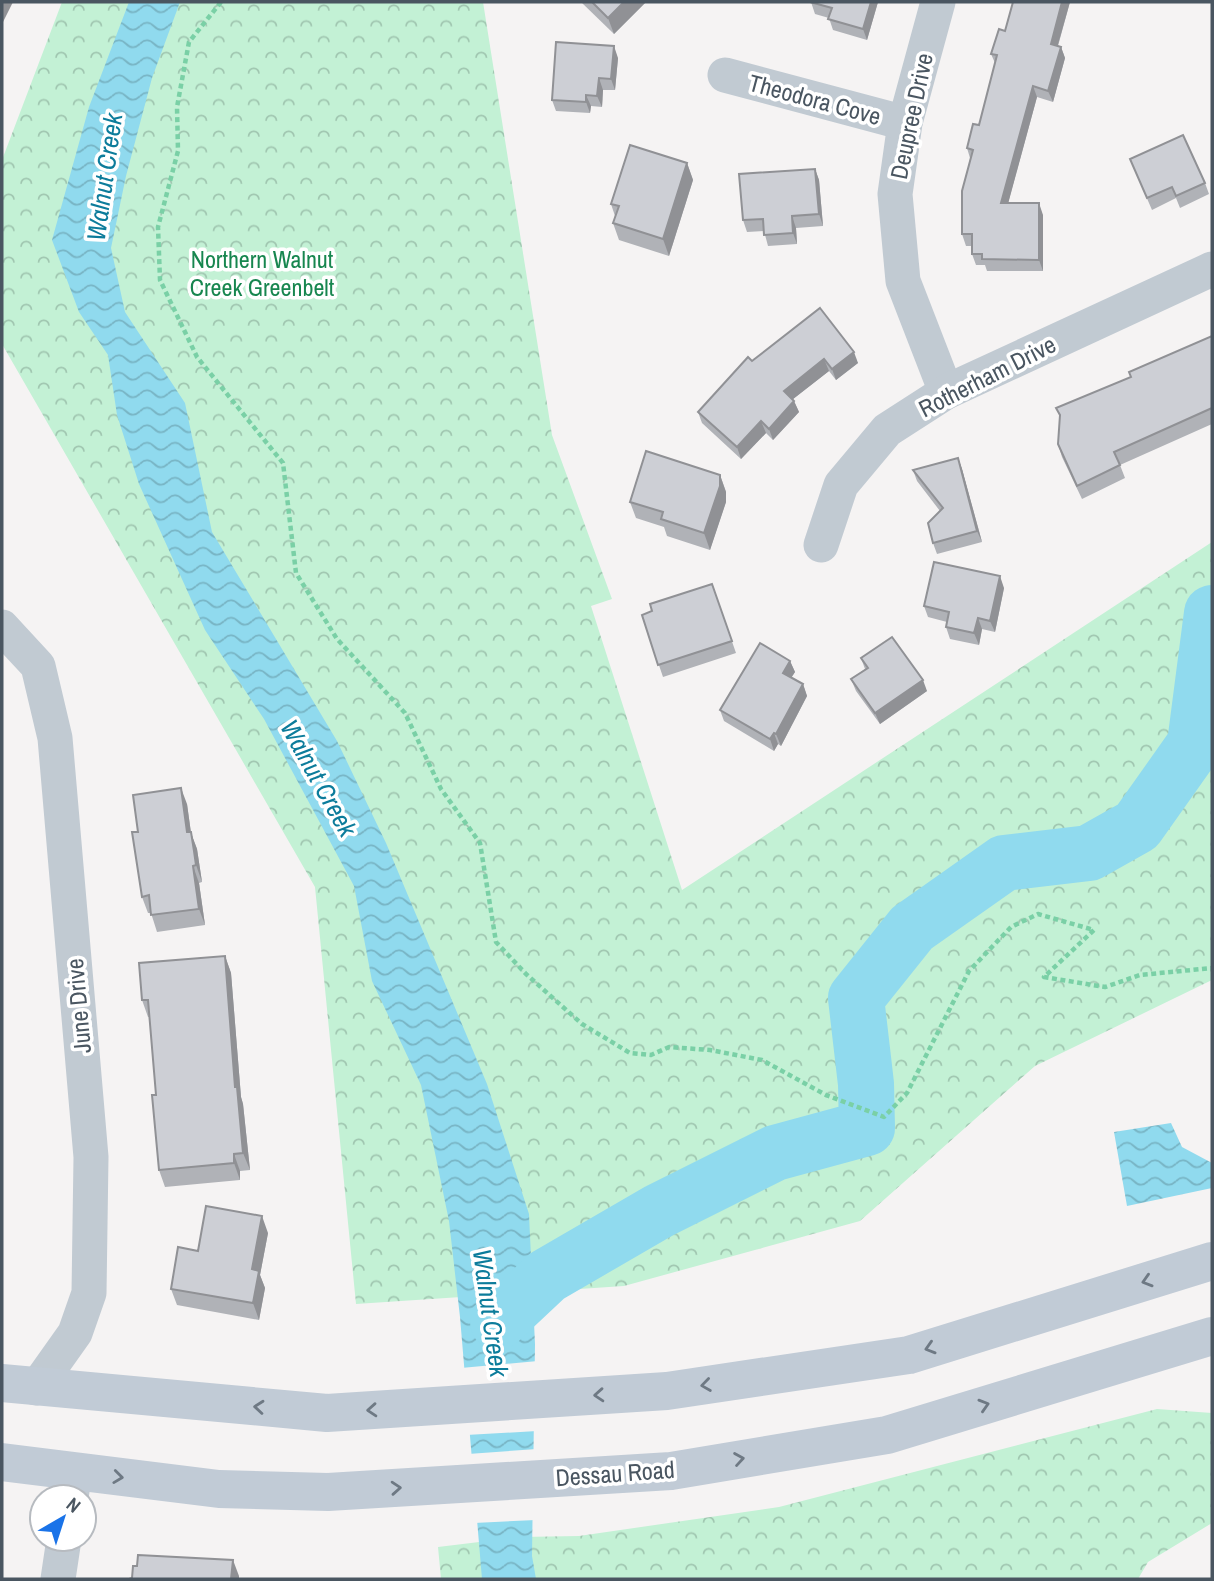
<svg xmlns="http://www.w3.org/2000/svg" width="1214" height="1581" font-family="'Archivo Narrow',sans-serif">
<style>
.forest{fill:url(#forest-crowns)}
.water{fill:url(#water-waves)}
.pier{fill:#f5f3f3}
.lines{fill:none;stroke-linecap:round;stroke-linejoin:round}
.river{stroke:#90daee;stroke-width:56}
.path{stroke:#7ad0a6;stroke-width:4.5;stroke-dasharray:5 3.5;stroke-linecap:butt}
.street{stroke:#c1cad2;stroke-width:35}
.secondary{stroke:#c1cbd6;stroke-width:38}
.wall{fill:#b0b2b7}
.shaded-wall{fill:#909195}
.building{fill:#cdcfd5;stroke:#909195;stroke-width:2}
.oneway{stroke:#6e7984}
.labels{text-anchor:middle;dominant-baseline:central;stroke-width:7;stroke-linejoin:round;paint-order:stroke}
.street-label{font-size:24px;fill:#4a5661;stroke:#fff}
.park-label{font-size:24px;fill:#17864f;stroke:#fff}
.water-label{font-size:26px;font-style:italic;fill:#0c7c9b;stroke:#fff}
</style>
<defs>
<pattern id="forest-crowns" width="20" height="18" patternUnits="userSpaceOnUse" patternTransform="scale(1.75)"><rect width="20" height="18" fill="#c3f1d5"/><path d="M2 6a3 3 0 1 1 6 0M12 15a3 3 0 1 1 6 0" fill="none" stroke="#a0c6b0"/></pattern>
<pattern id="water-waves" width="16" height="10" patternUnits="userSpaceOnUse" patternTransform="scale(1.75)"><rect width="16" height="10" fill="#90daee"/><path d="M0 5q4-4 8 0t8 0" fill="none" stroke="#78b4c4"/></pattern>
</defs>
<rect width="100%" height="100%" fill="#f5f3f3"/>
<!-- forest -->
<g class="forest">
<path d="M 62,2 L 483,2 L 552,435 L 612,599 L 591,606 L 682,890 L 1212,542 L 1212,980 L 1035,1066 L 860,1221 L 624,1286 L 356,1304 L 315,887 L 2,344 L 2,160 Z"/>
<path d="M 1157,1409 L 1212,1413 L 1212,1523 L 1148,1562 L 1138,1579 L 441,1579 L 438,1547 L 520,1537 L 579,1536 L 779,1507 Z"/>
</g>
<!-- water -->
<g class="water">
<path d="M 129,2 L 180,2 L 152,78 L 126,176 L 111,248 L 125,312 L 185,403 L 212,532 L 337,741 L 386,843 L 487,1084 L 529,1214 L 535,1344 L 532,1556 L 536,1579 L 482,1579 L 460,1317 L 449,1221 L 421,1085 L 372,981 L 354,886 L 264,719 L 205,630 L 139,484 L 117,415 L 108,355 L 79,312 L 52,240 L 89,107 Z"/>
<path d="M 1171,1123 L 1182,1147 L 1212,1163 L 1212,1188 L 1127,1206 L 1114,1132 Z"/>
</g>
<!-- pier -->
<g class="pier">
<path d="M 538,1361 L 537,1431 L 466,1435 L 461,1368 Z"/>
<path d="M 537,1449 L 536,1520 L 474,1523 L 468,1454 Z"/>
</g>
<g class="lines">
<!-- river -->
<path class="river" d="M 498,1322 L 547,1276 L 659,1211 L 775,1153 L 867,1128 L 866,1084 L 856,998 L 912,928 L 1004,863 L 1089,853 L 1137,826 L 1195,744 L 1212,613"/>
<!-- path -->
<path class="path" d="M 221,2 L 189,42 L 177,107 L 178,151 L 158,227 L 160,280 L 197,357 L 283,463 L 296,573 L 337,639 L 405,713 L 441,789 L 480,843 L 496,942 L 526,974 L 582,1024 L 630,1053 L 651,1055 L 669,1047 L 710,1050 L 762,1060 L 826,1095 L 884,1117 L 907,1093 L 969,971 L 1011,927 L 1038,914 L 1094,930 L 1044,977 L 1105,987 L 1140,975 L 1212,968"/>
<!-- street -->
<g class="street">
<path d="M 938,2 L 905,123 L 895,194 L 903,281 L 946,392"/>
<path d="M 725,75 L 905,123"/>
<path d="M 821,545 L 841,485 L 887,430 L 946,392 L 1212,269"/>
<path d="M 2,627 L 38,666 L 55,738 L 91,1157 L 89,1293 L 75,1333 L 36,1388"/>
<path d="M 71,1497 L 75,1472"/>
<path d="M 58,1579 L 64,1539"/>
</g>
<!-- secondary -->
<g class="secondary">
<path d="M 2,1383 L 327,1413 L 667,1391 L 909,1355 L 1212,1261"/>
<path d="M 2,1462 L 219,1489 L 328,1492 L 671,1471 L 887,1435 L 1212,1336"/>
</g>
</g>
<!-- wall -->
<g class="wall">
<path d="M 581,2 L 646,2 L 614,34 Z"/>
<path d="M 811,2 L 878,2 L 867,40 L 833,30 L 829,18 L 815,14 Z"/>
<path d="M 1013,2 L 1070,2 L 1058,46 L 1061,47 L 1065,58 L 1053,102 L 1037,97 L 1008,203 L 1043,215 L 1043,271 L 987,271 L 985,265 L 976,265 L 972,254 L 972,246 L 966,246 L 962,234 L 970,158 L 967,148 L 979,125 L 995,63 L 991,54 L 1005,31 Z"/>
<path d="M 618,58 L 615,90 L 603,90 L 602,107 L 591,106 L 590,113 L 556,111 L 552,100 Z"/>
<path d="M 1130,159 L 1205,183 L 1209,194 L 1180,208 L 1176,198 L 1152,210 Z"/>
<path d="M 687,163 L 693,180 L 669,256 L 619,240 L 613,223 L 615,216 L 611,204 Z"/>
<path d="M 815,169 L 819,180 L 823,226 L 796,228 L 797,244 L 768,246 L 764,231 L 747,232 L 743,220 Z"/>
<path d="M 820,308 L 858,363 L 836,380 L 829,371 L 793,399 L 799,412 L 773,440 L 766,433 L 741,459 L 702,423 L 698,412 L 752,361 Z"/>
<path d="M 1212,336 L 1212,424 L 1120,465 L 1125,478 L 1082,499 L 1062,457 L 1058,444 L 1060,417 L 1056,408 L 1131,377 Z"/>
<path d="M 958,458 L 962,469 L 982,542 L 937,554 L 933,543 L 940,511 L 917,481 L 913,470 Z"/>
<path d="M 720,475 L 726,492 L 726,502 L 710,550 L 667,536 L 664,527 L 636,518 L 630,502 Z"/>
<path d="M 712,584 L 736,653 L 663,677 L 642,615 L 652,611 Z"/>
<path d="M 1004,588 L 995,632 L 982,629 L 979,645 L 950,639 L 946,627 L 947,622 L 928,617 L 924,606 Z"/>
<path d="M 861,658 L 927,691 L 880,724 L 856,691 L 851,679 L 865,669 Z"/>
<path d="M 790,661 L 795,672 L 791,678 L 803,684 L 807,696 L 781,746 L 778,744 L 774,751 L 724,721 L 720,710 Z"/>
<path d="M 187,804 L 191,833 L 197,849 L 202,882 L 199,883 L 205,925 L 157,932 L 151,913 L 148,913 L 142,897 L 138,832 Z"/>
<path d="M 225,956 L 231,973 L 241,1097 L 243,1104 L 250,1170 L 240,1171 L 240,1180 L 165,1187 L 159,1170 L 156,1095 L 150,1017 L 148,1017 L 142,1000 Z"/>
<path d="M 268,1233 L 260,1275 L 265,1288 L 259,1320 L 177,1305 L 171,1289 L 198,1251 Z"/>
</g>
<!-- shaded-wall -->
<g class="shaded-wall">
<path d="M 2,2 L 13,2 L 2,24 Z"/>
<path d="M 624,2 L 646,2 L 614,34 L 608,18 Z"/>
<path d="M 871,2 L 878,2 L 867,40 L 863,29 Z"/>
<path d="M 1062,2 L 1070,2 L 1055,55 L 1051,44 Z"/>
<path d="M 614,46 L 618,58 L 615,90 L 611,79 Z"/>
<path d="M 1061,47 L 1065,58 L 1053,102 L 1048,91 Z"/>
<path d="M 599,78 L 603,90 L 602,107 L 597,96 Z"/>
<path d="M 1033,86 L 1037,97 L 1005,215 L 1001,203 Z"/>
<path d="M 586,95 L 591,106 L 590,113 L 586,102 Z"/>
<path d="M 687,163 L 693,180 L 669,256 L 663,239 Z"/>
<path d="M 815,169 L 819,180 L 823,226 L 819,214 Z"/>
<path d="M 1039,203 L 1043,215 L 1043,271 L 1039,260 Z"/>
<path d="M 792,216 L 796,228 L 797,244 L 793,233 Z"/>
<path d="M 854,352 L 858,363 L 836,380 L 832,369 Z"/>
<path d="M 824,359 L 829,371 L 788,403 L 784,391 Z"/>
<path d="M 794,401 L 799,412 L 773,440 L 769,429 Z"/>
<path d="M 761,421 L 766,433 L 741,459 L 737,447 Z"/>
<path d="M 958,458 L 962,469 L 982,542 L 977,531 Z"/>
<path d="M 720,475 L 726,492 L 726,502 L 710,550 L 704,533 Z"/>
<path d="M 1000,576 L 1004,588 L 995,632 L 990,621 Z"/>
<path d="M 978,618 L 982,629 L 979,645 L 974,633 Z"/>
<path d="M 790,661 L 795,672 L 787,684 L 783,673 Z"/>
<path d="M 923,680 L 927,691 L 880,724 L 875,713 Z"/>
<path d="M 803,684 L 807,696 L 781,746 L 776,734 Z"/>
<path d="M 774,733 L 778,744 L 774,751 L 770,739 Z"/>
<path d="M 181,788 L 187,804 L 191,833 L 197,849 L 202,882 L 196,865 L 187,832 Z"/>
<path d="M 193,866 L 199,883 L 205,925 L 199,909 Z"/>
<path d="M 225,956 L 231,973 L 241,1097 L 243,1104 L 250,1170 L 243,1153 L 235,1087 Z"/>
<path d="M 234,1154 L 240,1171 L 240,1180 L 234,1163 Z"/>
<path d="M 262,1216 L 268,1233 L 260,1275 L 265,1288 L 259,1320 L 253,1303 L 252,1269 Z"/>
<path d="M 233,1560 L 239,1576 L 239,1579 L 231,1579 Z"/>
</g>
<!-- building -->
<g class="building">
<path d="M 592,2 L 624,2 L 608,18 Z"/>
<path d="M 810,2 L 871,2 L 863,29 L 828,19 L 832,8 Z"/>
<path d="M 1013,2 L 1062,2 L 1051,44 L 1061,47 L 1048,91 L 1033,86 L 1001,203 L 1039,203 L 1039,260 L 982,259 L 982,254 L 972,254 L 972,234 L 962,234 L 962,191 L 973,150 L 967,148 L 973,124 L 979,125 L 997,55 L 991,54 L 999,29 L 1005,31 Z"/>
<path d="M 556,42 L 614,46 L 611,79 L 599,78 L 597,96 L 586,95 L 586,102 L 552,100 Z"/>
<path d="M 1183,135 L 1205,183 L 1176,196 L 1172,187 L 1147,198 L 1130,159 Z"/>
<path d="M 630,145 L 687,163 L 663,239 L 613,223 L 619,206 L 611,204 Z"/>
<path d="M 815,169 L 819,214 L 792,216 L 793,233 L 764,235 L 763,219 L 743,220 L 739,174 Z"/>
<path d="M 820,308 L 854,352 L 832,369 L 824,359 L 784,391 L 794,401 L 769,429 L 761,421 L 737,447 L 698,412 L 748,357 L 752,361 Z"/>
<path d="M 1212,336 L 1212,408 L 1114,452 L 1120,465 L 1077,486 L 1058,444 L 1060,415 L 1056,408 L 1131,377 L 1129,372 Z"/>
<path d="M 646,451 L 720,475 L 720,486 L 704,533 L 661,519 L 663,512 L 630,502 Z"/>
<path d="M 958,458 L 977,531 L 933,543 L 928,523 L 943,508 L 913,470 Z"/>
<path d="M 934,562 L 1000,576 L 990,621 L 978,618 L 974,633 L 946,627 L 949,612 L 924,606 Z"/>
<path d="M 712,584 L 732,641 L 658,665 L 642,615 L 652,611 L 650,604 Z"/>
<path d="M 892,637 L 923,680 L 875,713 L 851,679 L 868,668 L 861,658 Z"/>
<path d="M 760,643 L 790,661 L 783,673 L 803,684 L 776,734 L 774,733 L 770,739 L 720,710 Z"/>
<path d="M 181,788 L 187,832 L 191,832 L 194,851 L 196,865 L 193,866 L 199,909 L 151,915 L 149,895 L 142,897 L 132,832 L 138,832 L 133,795 Z"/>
<path d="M 225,956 L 235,1087 L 237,1087 L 243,1153 L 234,1154 L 234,1163 L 159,1170 L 152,1095 L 156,1095 L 148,1000 L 142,1000 L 139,963 Z"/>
<path d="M 206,1206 L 262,1216 L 252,1269 L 259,1271 L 253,1303 L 171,1289 L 178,1247 L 198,1251 Z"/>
<path d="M 138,1555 L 233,1560 L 231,1579 L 129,1579 L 132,1578 L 133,1566 L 137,1566 Z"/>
</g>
<!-- one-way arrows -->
<defs><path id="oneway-chevron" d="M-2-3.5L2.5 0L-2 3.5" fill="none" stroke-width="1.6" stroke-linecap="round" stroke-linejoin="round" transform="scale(1.75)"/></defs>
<g class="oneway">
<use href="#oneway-chevron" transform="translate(1147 1281) rotate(163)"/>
<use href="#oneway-chevron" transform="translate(930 1348) rotate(163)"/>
<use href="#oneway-chevron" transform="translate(706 1385) rotate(172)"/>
<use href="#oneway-chevron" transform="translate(599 1395) rotate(176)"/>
<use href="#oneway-chevron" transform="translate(984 1405) rotate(-17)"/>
<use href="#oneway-chevron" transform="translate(259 1407) rotate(-175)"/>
<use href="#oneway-chevron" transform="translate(372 1410) rotate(176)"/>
<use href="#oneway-chevron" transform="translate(739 1459) rotate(-9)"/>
<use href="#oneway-chevron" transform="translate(118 1477) rotate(7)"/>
<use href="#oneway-chevron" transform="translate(396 1488) rotate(-4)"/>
</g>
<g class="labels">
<!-- street labels -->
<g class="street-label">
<text transform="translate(815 99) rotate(15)">Theodora Cove</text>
<text transform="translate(911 116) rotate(-78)">Deupree Drive</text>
<text transform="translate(987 376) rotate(-27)">Rotherham Drive</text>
<text transform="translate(78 1006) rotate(-95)">June Drive</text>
<text transform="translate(615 1473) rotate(-4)">Dessau Road</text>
</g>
<!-- park labels -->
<g class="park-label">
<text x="262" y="259">Northern Walnut<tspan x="262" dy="28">Creek Greenbelt</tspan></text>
</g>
<!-- water labels -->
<g class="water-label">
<text transform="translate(104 177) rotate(-82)">Walnut Creek</text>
<text transform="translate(319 778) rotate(61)">Walnut Creek</text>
<text transform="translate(491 1313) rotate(82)">Walnut Creek</text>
</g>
</g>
<!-- border -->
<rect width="1214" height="1581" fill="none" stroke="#4a5661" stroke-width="7"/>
<!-- north arrow -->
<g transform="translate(63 1518) rotate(39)"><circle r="33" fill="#ffffff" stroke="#b7bbc0" stroke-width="2"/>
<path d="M0-5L12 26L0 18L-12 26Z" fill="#1a73e8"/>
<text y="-10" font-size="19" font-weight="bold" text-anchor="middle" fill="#4a5661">N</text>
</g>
</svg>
